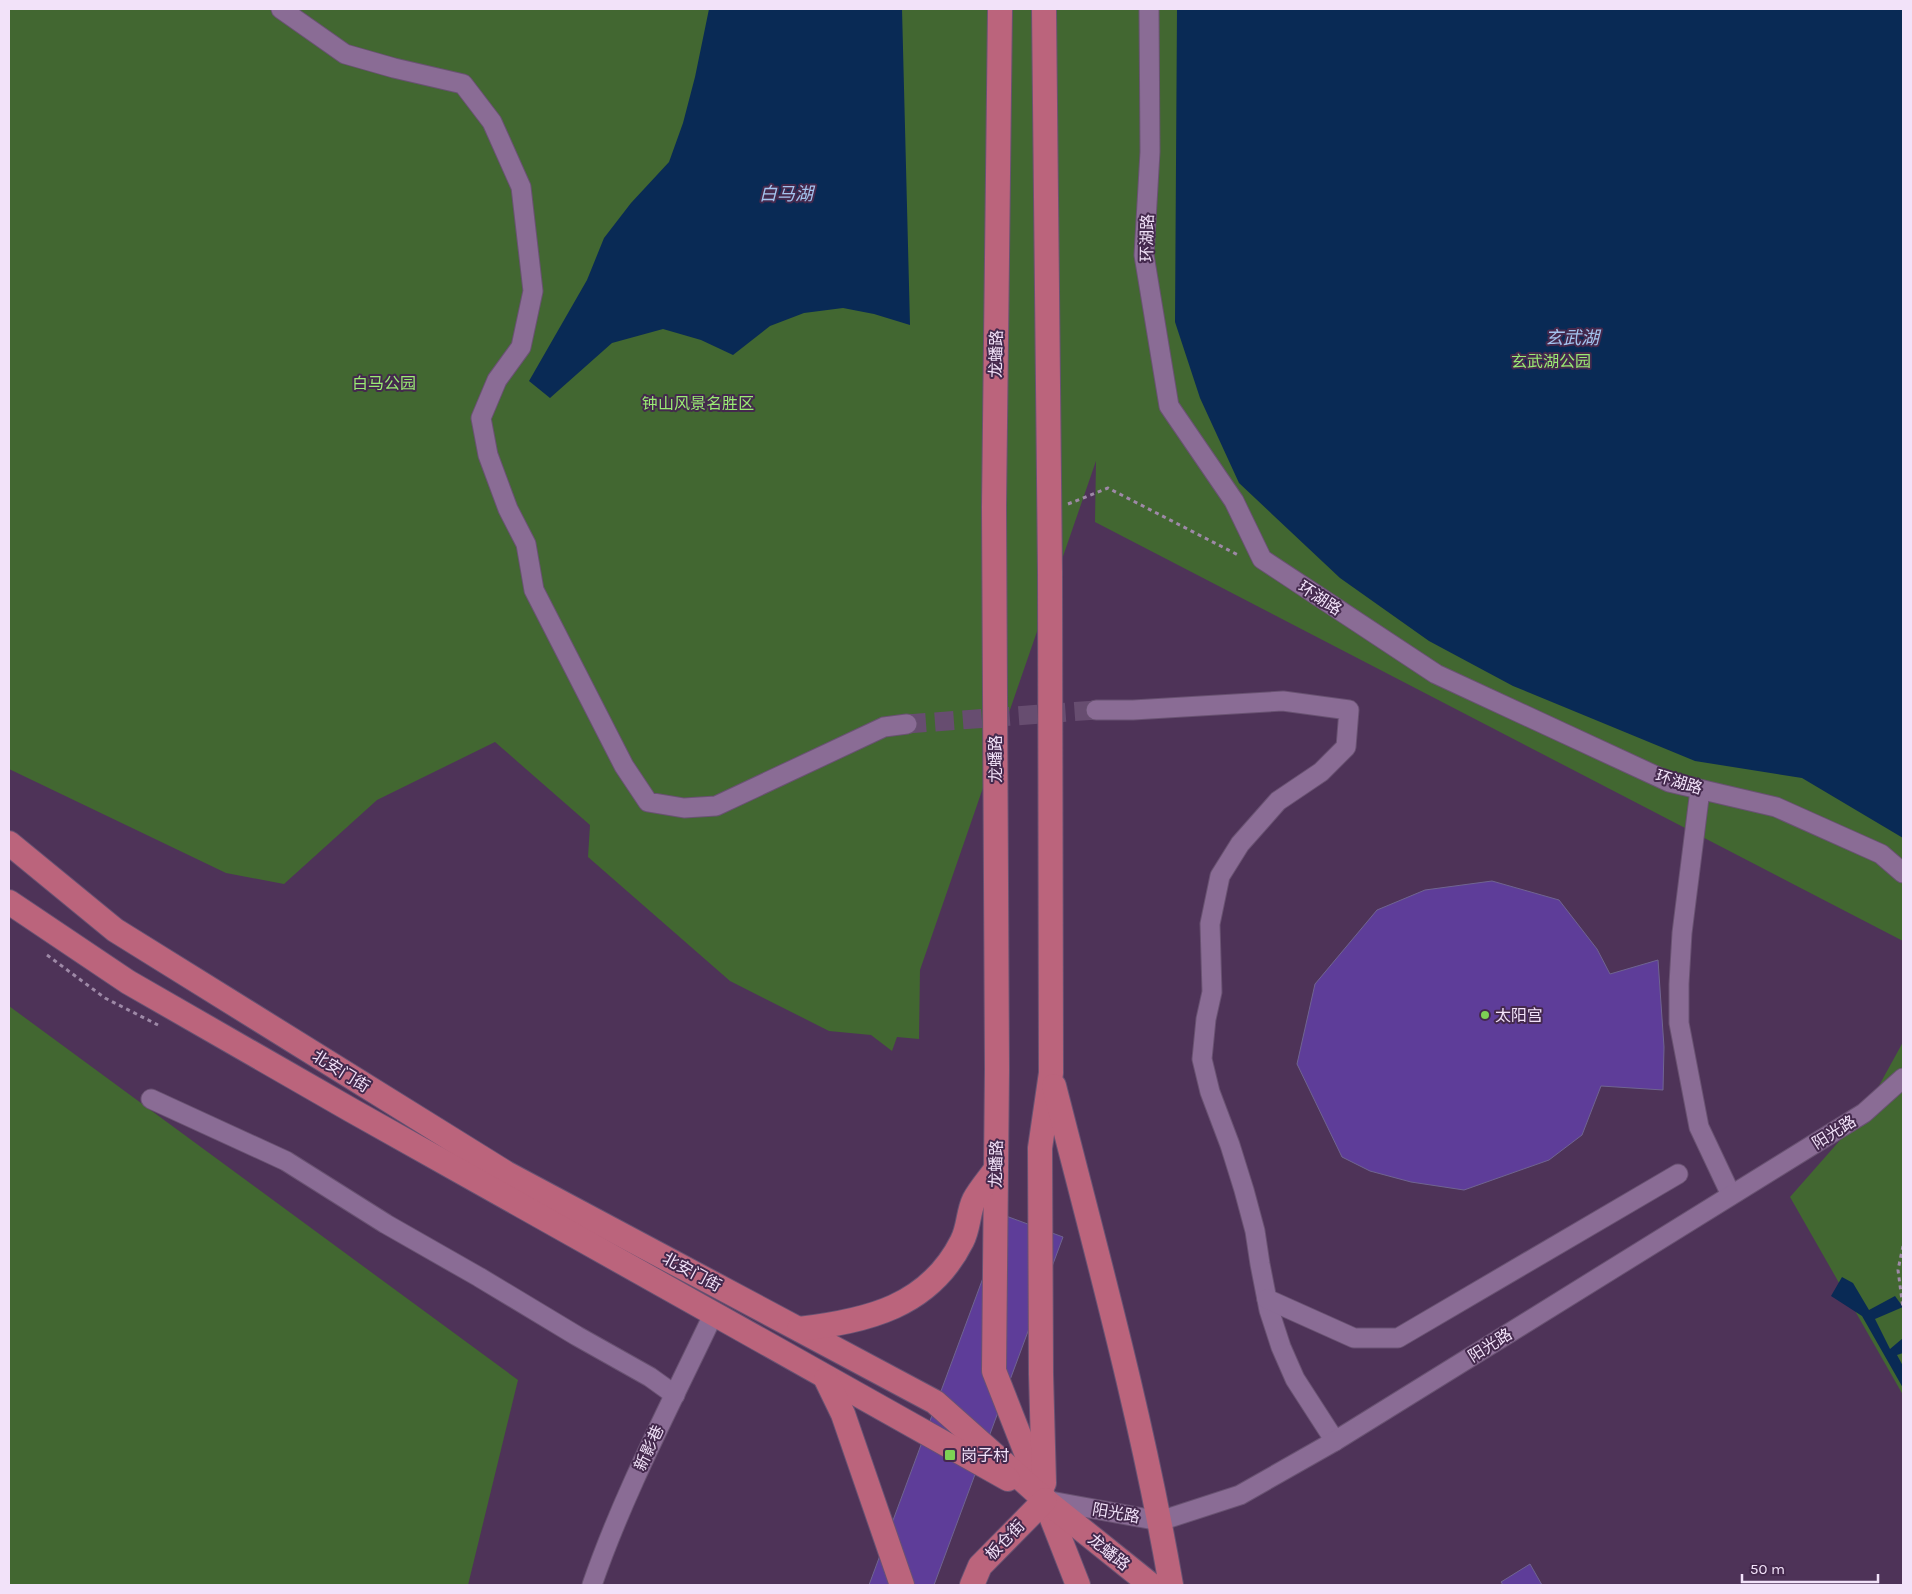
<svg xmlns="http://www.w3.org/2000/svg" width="1912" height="1594" font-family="Karla,'Noto Sans SC',sans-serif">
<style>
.green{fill:#426731}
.water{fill:#092a55}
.building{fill:#5e3d99;stroke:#706491}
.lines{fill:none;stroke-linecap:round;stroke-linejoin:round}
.minor-tunnel{stroke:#674d70;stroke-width:19;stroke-dasharray:19 9;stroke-linecap:butt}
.minor-casing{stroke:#695272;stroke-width:21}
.major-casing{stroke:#695272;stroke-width:26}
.path{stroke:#9e89a7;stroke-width:3;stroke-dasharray:4 4;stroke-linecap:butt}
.minor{stroke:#8a6c95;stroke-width:19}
.major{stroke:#bb647c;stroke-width:24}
.poi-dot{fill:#7dd154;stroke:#44294d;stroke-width:2}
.labels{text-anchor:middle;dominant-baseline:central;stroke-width:4;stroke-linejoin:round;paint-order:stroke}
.street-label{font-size:16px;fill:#f2e2f9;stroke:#44294d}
.park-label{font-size:16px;fill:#9aeb74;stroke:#44294d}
.poi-label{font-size:16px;fill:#f2e2f9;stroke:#44294d;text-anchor:start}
.water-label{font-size:18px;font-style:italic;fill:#a4c3ee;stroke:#44294d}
</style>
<rect width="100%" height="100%" fill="#4e3358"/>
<!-- green -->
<g class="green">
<path d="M 9,9 L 1903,9 L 1903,941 L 1095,522 L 1096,461 L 920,970 L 919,1039 L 897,1037 L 892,1051 L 871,1035 L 829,1031 L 730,981 L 588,857 L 590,825 L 495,742 L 377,800 L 284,884 L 226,873 L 9,769 Z"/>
<path d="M 9,1006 L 518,1380 L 468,1585 L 9,1585 Z"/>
<path d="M 1903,1042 L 1903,1395 L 1790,1197 L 1864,1113 Z"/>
</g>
<!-- water -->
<g class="water">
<path d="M 709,9 L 902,9 L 910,325 L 874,314 L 843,308 L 804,313 L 770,326 L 733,355 L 701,340 L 663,329 L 612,343 L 550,398 L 529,381 L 587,280 L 604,238 L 631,203 L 669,162 L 683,123 L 695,77 Z"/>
<path d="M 1177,9 L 1903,9 L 1903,838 L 1802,778 L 1695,761 L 1513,686 L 1429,641 L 1340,578 L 1239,483 L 1200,398 L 1175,322 Z"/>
<path d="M 1842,1277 L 1853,1283 L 1869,1310 L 1895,1296 L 1903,1307 L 1875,1319 L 1890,1349 L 1903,1338 L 1903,1353 L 1897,1355 L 1903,1366 L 1903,1388 L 1862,1316 L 1831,1296 Z"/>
</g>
<!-- building -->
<g class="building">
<path d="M 1492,881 L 1559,900 L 1597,949 L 1610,974 L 1658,960 L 1664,1047 L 1663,1090 L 1601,1086 L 1582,1135 L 1549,1160 L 1464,1190 L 1411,1182 L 1370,1171 L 1342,1157 L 1297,1064 L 1315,984 L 1377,910 L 1425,890 Z"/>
<path d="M 1006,1216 L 1063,1237 L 934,1585 L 869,1585 Z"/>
<path d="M 1530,1564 L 1542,1585 L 1503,1585 L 1501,1582 Z"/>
</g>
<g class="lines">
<!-- minor-tunnel -->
<path class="minor-tunnel" d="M 907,724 L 1096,710"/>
<defs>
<g id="minor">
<path d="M 281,9 L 345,54 L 394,68 L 463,84 L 492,122 L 521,187 L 533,291 L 521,347 L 497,380 L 481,418 L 488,455 L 508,509 L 526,544 L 534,590 L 624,766 L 648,802 L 684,808 L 716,806 L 884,727 L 907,724"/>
<path d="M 1149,9 L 1150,152 L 1144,255 L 1169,406 L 1234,501 L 1262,559 L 1436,674 L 1669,782 L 1776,807 L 1881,854 L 1903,873"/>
<path d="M 1096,710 L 1133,710 L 1283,701 L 1349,710 L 1346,747 L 1321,772 L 1278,801 L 1240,844 L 1220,876 L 1210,924 L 1212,992 L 1206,1019 L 1202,1059 L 1210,1092 L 1230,1145 L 1244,1190 L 1255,1231 L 1260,1264 L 1269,1310 L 1281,1347 L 1295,1379 L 1335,1441"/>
<path d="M 1700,790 L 1682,933 L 1679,984 L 1679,1023 L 1699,1127 L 1731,1195"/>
<path d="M 151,1099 L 286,1161 L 386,1224 L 479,1277 L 577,1336 L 650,1377 L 675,1395"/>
<path d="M 1267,1299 L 1354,1338 L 1398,1338 L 1678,1174"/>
<path d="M 1045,1500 L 1160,1521 L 1240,1495 L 1335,1441 L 1864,1113 L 1903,1078"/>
<path d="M 592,1585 C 624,1492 671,1404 713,1315"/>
</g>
<g id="major">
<path d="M 1000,9 L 994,507 L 997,1069 L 994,1371 L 1078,1585"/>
<path d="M 1044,9 L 1050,572 L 1051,1073 L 1040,1148 L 1041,1374 L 1044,1483"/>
<path d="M 9,843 L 115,930 L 506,1173 L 935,1402 L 1045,1500 L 1151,1585"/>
<path d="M 9,902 L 128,982 L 351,1110 L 1008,1479"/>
<path d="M 1054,1086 C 1096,1251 1142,1417 1171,1585"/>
<path d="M 799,1329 C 867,1321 929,1307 962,1241 C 969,1228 968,1212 974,1200 C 980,1189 989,1179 996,1169"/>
<path d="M 826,1379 L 843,1414 L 902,1585"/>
<path d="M 972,1585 L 980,1566 L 1045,1500"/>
</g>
</defs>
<!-- minor casing -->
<use href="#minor" class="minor-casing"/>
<!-- major casing -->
<use href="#major" class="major-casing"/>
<!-- path -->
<g class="path">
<path d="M 1068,504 L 1108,488 L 1240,556"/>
<path d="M 47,955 L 105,998 L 158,1025"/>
<path d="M 1903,1246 L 1898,1270 L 1903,1308"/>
</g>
<!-- minor -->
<use href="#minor" class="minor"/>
<!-- major -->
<use href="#major" class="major"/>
</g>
<!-- markers -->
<g class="poi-dot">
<circle cx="1485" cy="1015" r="5"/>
<rect x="944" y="1449" width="12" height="12" rx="2.5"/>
</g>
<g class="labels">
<!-- street labels -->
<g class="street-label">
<text transform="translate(1147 238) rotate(-89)">环湖路</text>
<text transform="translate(996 354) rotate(-89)">龙蟠路</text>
<text transform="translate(1320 598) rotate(33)">环湖路</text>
<text transform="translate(995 759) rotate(-90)">龙蟠路</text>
<text transform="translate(1679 782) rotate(17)">环湖路</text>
<text transform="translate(341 1071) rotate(32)">北安门街</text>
<text transform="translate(1834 1132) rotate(-32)">阳光路</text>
<text transform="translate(996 1164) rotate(-89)">龙蟠路</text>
<text transform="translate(692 1272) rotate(28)">北安门街</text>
<text transform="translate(1490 1345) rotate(-32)">阳光路</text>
<text transform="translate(649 1448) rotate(-65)">新影巷</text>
<text transform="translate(1116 1513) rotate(10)">阳光路</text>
<text transform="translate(1005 1540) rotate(-46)">板仓街</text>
<text transform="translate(1109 1552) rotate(39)">龙蟠路</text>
</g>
<!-- park labels -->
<g class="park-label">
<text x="1551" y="361">玄武湖公园</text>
<text x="384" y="383">白马公园</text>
<text x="698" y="403">钟山风景名胜区</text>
</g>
<!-- poi labels -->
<g class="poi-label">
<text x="1495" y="1015">太阳宫</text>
<text x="961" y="1455">岗子村</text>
</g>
<!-- water labels -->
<g class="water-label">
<text x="786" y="194">白马湖</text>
<text x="1572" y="338">玄武湖</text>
</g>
</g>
<!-- border -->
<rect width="1912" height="1594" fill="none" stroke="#f2e2f9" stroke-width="20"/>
<!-- scale -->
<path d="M1742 1574v8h136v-8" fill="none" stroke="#f2e2f9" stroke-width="2.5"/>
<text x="1750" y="1574" font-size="15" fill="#f2e2f9" stroke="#44294d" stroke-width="4" paint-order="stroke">50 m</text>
</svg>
